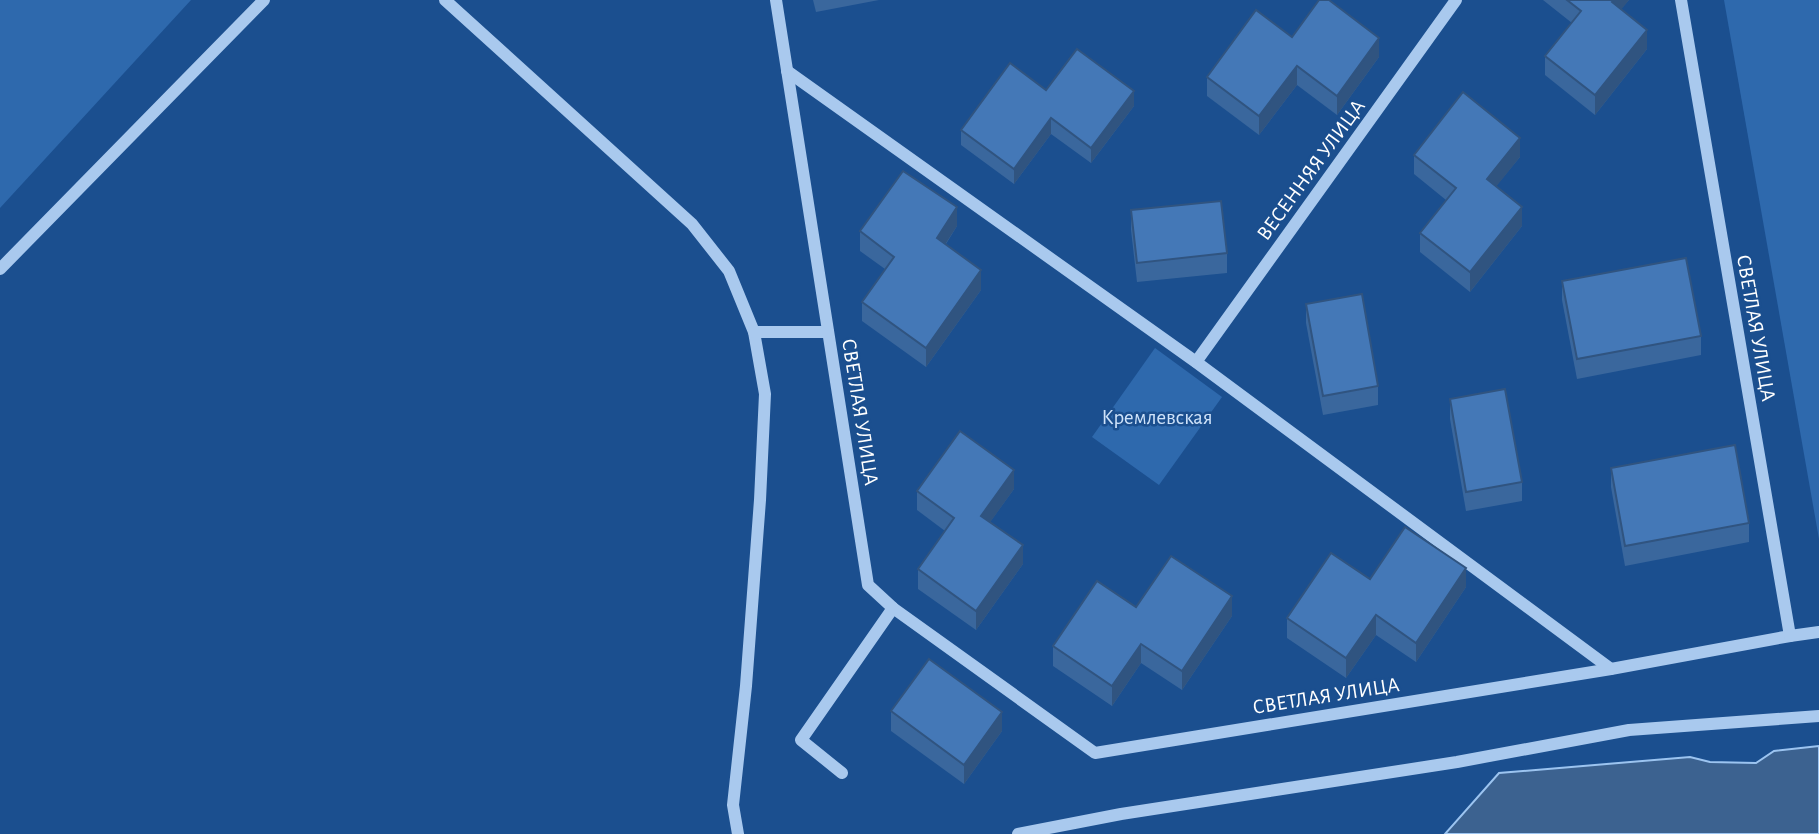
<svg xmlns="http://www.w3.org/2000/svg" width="1819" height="834" font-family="'Alegreya Sans',sans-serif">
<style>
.green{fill:#2e69ad}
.water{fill:#3c6290;stroke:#9cc4f0;stroke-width:2}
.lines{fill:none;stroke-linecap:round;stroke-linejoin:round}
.minor{stroke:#a9c9ee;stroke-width:12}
.wall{fill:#3a679d}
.shaded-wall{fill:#305480}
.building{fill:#4478b7;stroke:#305480;stroke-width:2}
.labels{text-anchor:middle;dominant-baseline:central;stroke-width:5;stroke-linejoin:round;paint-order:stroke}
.street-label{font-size:21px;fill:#fff;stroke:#1b4f8f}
.park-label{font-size:21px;fill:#cfe3fa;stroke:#1b4f8f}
</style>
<rect width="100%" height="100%" fill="#1b4f8f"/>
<!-- green -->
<g class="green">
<path d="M 0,0 L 191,0 L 0,208 Z"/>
<path d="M 1724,0 L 1819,0 L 1819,539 Z"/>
<path d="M 1155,348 L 1222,397 L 1159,485 L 1092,437 Z"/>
</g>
<!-- water -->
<path class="water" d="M 1819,746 L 1819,834 L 1445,834 L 1499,773 L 1690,757 L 1710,762 L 1756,763 L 1774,751 Z"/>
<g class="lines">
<!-- minor -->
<g class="minor">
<path d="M 445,0 L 692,224 L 729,271 L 754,332 L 765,394 L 760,500 L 746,686 L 733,805 L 738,834"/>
<path d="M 776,0 L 868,585 L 893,608 L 1095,753 L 1611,669 L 1790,636 L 1681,0"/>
<path d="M 787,71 L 1196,362 L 1611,669"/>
<path d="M 0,269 L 264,0"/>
<path d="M 754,332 L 828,332"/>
<path d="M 1196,362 L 1456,0"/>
<path d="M 1790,636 L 1819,632"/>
<path d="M 842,773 L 801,740 L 893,608"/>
<path d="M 1018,834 L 1121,814 L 1457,762 L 1629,730 L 1819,716"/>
</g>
</g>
<!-- wall -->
<g class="wall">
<path d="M 813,0 L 879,0 L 816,12 Z"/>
<path d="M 1543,0 L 1629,0 L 1621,9 L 1647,49 L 1595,115 L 1545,75 L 1545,56 L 1572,23 Z"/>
<path d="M 1292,37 L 1379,57 L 1337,115 L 1297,85 L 1259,135 L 1207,96 L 1207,77 Z"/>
<path d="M 1046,90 L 1134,106 L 1091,163 L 1051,134 L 1014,184 L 961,145 L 961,130 Z"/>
<path d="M 1414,155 L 1520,157 L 1496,186 L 1522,226 L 1470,292 L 1420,252 L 1420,233 L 1446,200 L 1414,174 Z"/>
<path d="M 1131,210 L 1227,253 L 1227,273 L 1137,282 L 1131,230 Z"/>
<path d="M 957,226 L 946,244 L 981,290 L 926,367 L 862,321 L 862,302 L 885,269 L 860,251 L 860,231 Z"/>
<path d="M 1562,281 L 1701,336 L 1701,355 L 1577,379 L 1562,300 Z"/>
<path d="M 1306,304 L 1378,386 L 1378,405 L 1323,415 L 1306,323 Z"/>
<path d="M 1450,399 L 1522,482 L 1522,501 L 1466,511 L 1450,419 Z"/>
<path d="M 1611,468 L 1749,523 L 1749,542 L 1625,566 L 1611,487 Z"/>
<path d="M 1014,489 L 990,522 L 1023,564 L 976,630 L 918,589 L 918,569 L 945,531 L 917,510 L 917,491 Z"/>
<path d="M 1370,579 L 1466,587 L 1416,662 L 1376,635 L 1346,678 L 1287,638 L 1287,618 Z"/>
<path d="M 1136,607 L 1232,616 L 1182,690 L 1141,663 L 1112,706 L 1053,666 L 1053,646 Z"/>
<path d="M 891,711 L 1002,731 L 964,784 L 891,731 Z"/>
</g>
<!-- shaded-wall -->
<g class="shaded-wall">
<path d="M 1614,0 L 1629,0 L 1612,21 L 1612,2 Z"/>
<path d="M 1647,30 L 1647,49 L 1595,115 L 1595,95 Z"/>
<path d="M 1379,38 L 1379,57 L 1337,115 L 1337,96 Z"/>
<path d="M 1297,66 L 1297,85 L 1259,135 L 1259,116 Z"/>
<path d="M 1134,91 L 1134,106 L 1091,163 L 1091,148 Z"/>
<path d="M 1051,118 L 1051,134 L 1014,184 L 1014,169 Z"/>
<path d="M 1520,138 L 1520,157 L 1487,198 L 1487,179 Z"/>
<path d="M 957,207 L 957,226 L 937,257 L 937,238 Z"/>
<path d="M 1522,207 L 1522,226 L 1470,292 L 1470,272 Z"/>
<path d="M 981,270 L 981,290 L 926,367 L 926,348 Z"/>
<path d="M 1014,470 L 1014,489 L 981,535 L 981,516 Z"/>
<path d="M 1023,545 L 1023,564 L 976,630 L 976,611 Z"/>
<path d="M 1466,568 L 1466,587 L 1416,662 L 1416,643 Z"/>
<path d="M 1232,596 L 1232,616 L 1182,690 L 1182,671 Z"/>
<path d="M 1376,615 L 1376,635 L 1346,678 L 1346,658 Z"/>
<path d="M 1141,644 L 1141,663 L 1112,706 L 1112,686 Z"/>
<path d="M 1002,712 L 1002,731 L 964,784 L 964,765 Z"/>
</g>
<!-- building -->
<g class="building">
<path d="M 1319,0 L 1329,0 L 1379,38 L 1337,96 L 1297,66 L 1259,116 L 1207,77 L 1256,10 L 1292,37 Z"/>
<path d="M 1567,0 L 1614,0 L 1612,2 L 1647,30 L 1595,95 L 1545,56 L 1581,11 Z"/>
<path d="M 1077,49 L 1134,91 L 1091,148 L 1051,118 L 1014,169 L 961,130 L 1010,63 L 1046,90 Z"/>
<path d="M 1463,92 L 1520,138 L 1487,179 L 1522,207 L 1470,272 L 1420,233 L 1456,188 L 1414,155 Z"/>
<path d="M 903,171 L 957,207 L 937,238 L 981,270 L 926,348 L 862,302 L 894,257 L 860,231 Z"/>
<path d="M 1221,201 L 1227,253 L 1137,263 L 1131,210 Z"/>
<path d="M 1686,258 L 1701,336 L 1577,359 L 1562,281 Z"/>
<path d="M 1362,294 L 1378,386 L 1323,396 L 1306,304 Z"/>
<path d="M 1505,389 L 1522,482 L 1466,492 L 1450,399 Z"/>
<path d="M 960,431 L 1014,470 L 981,516 L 1023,545 L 976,611 L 918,569 L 954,518 L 917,491 Z"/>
<path d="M 1735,445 L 1749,523 L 1625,546 L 1611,468 Z"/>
<path d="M 1405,527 L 1466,568 L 1416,643 L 1376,615 L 1346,658 L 1287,618 L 1331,553 L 1370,579 Z"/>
<path d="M 1171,556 L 1232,596 L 1182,671 L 1141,644 L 1112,686 L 1053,646 L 1097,581 L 1136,607 Z"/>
<path d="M 929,659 L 1002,712 L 964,765 L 891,711 Z"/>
</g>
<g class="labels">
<!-- street labels -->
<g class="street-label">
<text transform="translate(1311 170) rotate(-54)">ВЕСЕННЯЯ УЛИЦА</text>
<text transform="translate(1756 328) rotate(80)">СВЕТЛАЯ УЛИЦА</text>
<text transform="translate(860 412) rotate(81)">СВЕТЛАЯ УЛИЦА</text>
<text transform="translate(1326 696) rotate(-9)">СВЕТЛАЯ УЛИЦА</text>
</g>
<!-- park labels -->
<g class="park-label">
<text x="1157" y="417">Кремлевская</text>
</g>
</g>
</svg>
